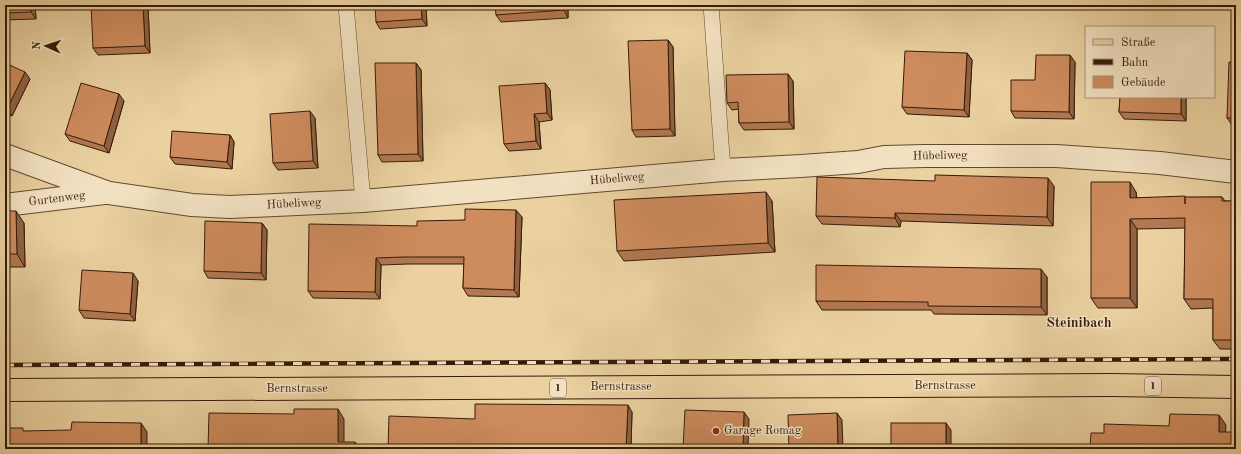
<svg xmlns="http://www.w3.org/2000/svg" width="1241" height="454" font-family="'Old Standard TT',serif">
<style>
.lines{fill:none;stroke-linecap:round;stroke-linejoin:round}
.lane-casing{stroke:#63482f;stroke-width:16}
.street-casing{stroke:#63482f;stroke-width:24}
.primary-casing{stroke:#361a09;stroke-width:24}
.lane{stroke:#f2e1c1;stroke-width:15}
.street{stroke:#f2e1c1;stroke-width:22}
.primary{stroke:#ebd1a0;stroke-width:22}
.rail-casing{stroke:#361a09;stroke-width:4.5}
.rail{stroke:#f2e1c1;stroke-width:3;stroke-dasharray:9;stroke-linecap:butt}
.wall{fill:#b17851;stroke:#361a09}
.shaded-wall{fill:#906242;stroke:#361a09}
.building{fill:#ce8c5e;stroke:#361a09}
.poi-dot{fill:#8f2418;stroke:#f2e1c1;stroke-width:1.5}
.labels{text-anchor:middle;dominant-baseline:central;stroke-width:3;stroke-linejoin:round;paint-order:stroke}
.shield{fill:#f2e1c1;stroke:#6e5640;stroke-width:1}
.shield-label{font-size:11px;font-weight:bold;fill:#361a09}
.street-label{font-size:12px;fill:#361a09;stroke:#f2e1c1}
.poi-label{font-size:12px;fill:#361a09;stroke:#f2e1c1;text-anchor:start}
.quarter-label{font-size:14px;font-weight:bold;fill:#361a09;stroke:#f2e1c1}
</style>
<rect width="100%" height="100%" fill="#ebd1a0"/>
<filter id="stains"><feTurbulence type="fractalNoise" baseFrequency=".005" numOctaves="4"/><feColorMatrix values="0 0 0 0 .2 0 0 0 0 .09 0 0 0 0 .02 0 0 0 .5 -.17"/></filter>
<radialGradient id="worn" r=".72"><stop offset=".6" stop-color="#630" stop-opacity="0"/><stop offset="1" stop-color="#630" stop-opacity=".3"/></radialGradient>
<g class="lines">
<defs>
<g id="lane">
<path d="M 346,5 L 363,201"/>
<path d="M 711,5 L 723,170"/>
</g>
<g id="street">
<path d="M 5,155 L 109,193 L 192,205 L 230,207 L 363,201 L 723,170 L 801,166 L 858,162 L 884,157 L 925,156 L 1056,156 L 1160,163 L 1236,172"/>
<path d="M 5,205 L 104,193"/>
</g>
<path id="primary" d="M 5,390 L 1112,385 L 1236,387"/>
</defs>
<!-- lane casing -->
<use href="#lane" class="lane-casing"/>
<!-- street casing -->
<use href="#street" class="street-casing"/>
<!-- primary casing -->
<use href="#primary" class="primary-casing"/>
<!-- lane -->
<use href="#lane" class="lane"/>
<!-- street -->
<use href="#street" class="street"/>
<!-- primary -->
<use href="#primary" class="primary"/>
<defs>
<path id="rail" d="M 5,365 L 1236,359"/>
</defs>
<!-- rail casing -->
<use href="#rail" class="rail-casing"/>
<!-- rail -->
<use href="#rail" class="rail"/>
</g>
<!-- wall -->
<g class="wall">
<path d="M 5,5 L 35,5 L 36,19 L 5,20 Z"/>
<path d="M 148,5 L 150,53 L 98,55 L 93,48 Z"/>
<path d="M 426,5 L 427,26 L 380,29 L 376,22 Z"/>
<path d="M 568,5 L 568,18 L 501,22 L 496,15 Z"/>
<path d="M 668,40 L 673,47 L 675,136 L 636,137 L 632,130 Z"/>
<path d="M 967,53 L 972,60 L 969,117 L 907,114 L 902,107 Z"/>
<path d="M 1075,62 L 1074,119 L 1015,118 L 1011,111 Z"/>
<path d="M 1236,62 L 1236,125 L 1232,125 L 1227,118 Z"/>
<path d="M 5,63 L 30,79 L 12,116 L 5,113 Z"/>
<path d="M 416,63 L 421,70 L 423,161 L 382,162 L 378,155 Z"/>
<path d="M 793,81 L 794,129 L 744,130 L 739,123 L 739,109 L 732,110 L 727,103 Z"/>
<path d="M 545,83 L 550,90 L 552,120 L 539,122 L 541,149 L 509,151 L 504,144 Z"/>
<path d="M 1120,97 L 1186,97 L 1186,121 L 1124,119 L 1119,112 Z"/>
<path d="M 124,101 L 109,153 L 70,141 L 65,134 Z"/>
<path d="M 315,118 L 318,168 L 278,170 L 273,163 Z"/>
<path d="M 230,135 L 234,142 L 232,169 L 175,164 L 170,157 Z"/>
<path d="M 1054,186 L 1053,226 L 901,221 L 900,227 L 822,224 L 816,216 Z"/>
<path d="M 1136,192 L 1137,198 L 1222,197 L 1225,201 L 1236,201 L 1236,349 L 1220,349 L 1213,340 L 1213,308 L 1191,309 L 1184,299 L 1185,228 L 1137,229 L 1137,308 L 1098,308 L 1091,298 Z"/>
<path d="M 772,201 L 775,252 L 624,261 L 617,251 Z"/>
<path d="M 5,211 L 24,223 L 25,267 L 5,267 Z"/>
<path d="M 522,217 L 519,297 L 468,296 L 463,288 L 464,264 L 408,264 L 381,265 L 380,299 L 313,298 L 308,291 L 417,226 L 465,220 Z"/>
<path d="M 262,223 L 267,230 L 266,280 L 208,278 L 204,271 Z"/>
<path d="M 1047,277 L 1047,315 L 934,314 L 931,310 L 822,310 L 816,301 Z"/>
<path d="M 138,281 L 135,321 L 84,318 L 79,310 Z"/>
<path d="M 632,412 L 631,449 L 388,449 L 475,419 Z"/>
</g>
<!-- shaded-wall -->
<g class="shaded-wall">
<path d="M 31,5 L 35,5 L 36,19 L 31,12 Z"/>
<path d="M 143,5 L 148,5 L 150,53 L 145,46 Z"/>
<path d="M 421,5 L 426,5 L 427,26 L 422,19 Z"/>
<path d="M 563,5 L 568,5 L 568,18 L 564,10 Z"/>
<path d="M 668,40 L 673,47 L 675,136 L 670,129 Z"/>
<path d="M 967,53 L 972,60 L 969,117 L 964,110 Z"/>
<path d="M 1070,55 L 1075,62 L 1074,119 L 1069,112 Z"/>
<path d="M 416,63 L 421,70 L 423,161 L 418,154 Z"/>
<path d="M 25,72 L 30,79 L 12,116 L 7,109 Z"/>
<path d="M 788,74 L 793,81 L 794,129 L 789,122 Z"/>
<path d="M 545,83 L 550,90 L 552,120 L 547,113 Z"/>
<path d="M 119,94 L 124,101 L 109,153 L 104,146 Z"/>
<path d="M 1181,97 L 1186,97 L 1186,121 L 1181,114 Z"/>
<path d="M 310,111 L 315,118 L 318,168 L 313,161 Z"/>
<path d="M 534,114 L 539,122 L 541,149 L 536,141 Z"/>
<path d="M 230,135 L 234,142 L 232,169 L 227,162 Z"/>
<path d="M 1048,178 L 1054,186 L 1053,226 L 1047,217 Z"/>
<path d="M 1130,182 L 1136,192 L 1137,207 L 1130,198 Z"/>
<path d="M 766,192 L 772,201 L 775,252 L 768,243 Z"/>
<path d="M 516,210 L 522,217 L 519,297 L 514,290 Z"/>
<path d="M 16,211 L 24,223 L 25,267 L 17,254 Z"/>
<path d="M 895,213 L 901,221 L 900,227 L 895,218 Z"/>
<path d="M 1130,219 L 1137,229 L 1137,308 L 1130,298 Z"/>
<path d="M 262,223 L 267,230 L 266,280 L 261,273 Z"/>
<path d="M 376,258 L 381,265 L 380,299 L 375,292 Z"/>
<path d="M 1041,269 L 1047,277 L 1047,315 L 1041,307 Z"/>
<path d="M 133,273 L 138,281 L 135,321 L 130,314 Z"/>
<path d="M 628,405 L 632,412 L 631,449 L 626,449 Z"/>
<path d="M 338,409 L 344,419 L 344,449 L 338,442 Z"/>
<path d="M 744,412 L 749,419 L 748,449 L 743,449 Z"/>
<path d="M 837,413 L 842,420 L 843,449 L 838,449 Z"/>
<path d="M 1219,415 L 1226,425 L 1225,442 L 1219,432 Z"/>
<path d="M 141,423 L 147,432 L 147,449 L 141,449 Z"/>
<path d="M 946,423 L 951,430 L 951,449 L 946,449 Z"/>
<path d="M 355,442 L 360,449 L 355,449 Z"/>
</g>
<!-- building -->
<g class="building">
<path d="M 5,5 L 31,5 L 31,12 L 5,13 Z"/>
<path d="M 91,5 L 143,5 L 145,46 L 93,48 Z"/>
<path d="M 375,5 L 421,5 L 422,19 L 376,22 Z"/>
<path d="M 495,5 L 563,5 L 564,10 L 496,15 Z"/>
<path d="M 668,40 L 670,129 L 632,130 L 628,41 Z"/>
<path d="M 905,51 L 967,53 L 964,110 L 902,107 Z"/>
<path d="M 1036,55 L 1070,55 L 1069,112 L 1011,111 L 1011,80 L 1035,80 Z"/>
<path d="M 1229,62 L 1236,62 L 1236,118 L 1227,118 Z"/>
<path d="M 5,63 L 25,72 L 7,109 L 5,108 Z"/>
<path d="M 375,63 L 416,63 L 418,154 L 378,155 Z"/>
<path d="M 788,74 L 789,122 L 739,123 L 738,102 L 727,103 L 726,75 Z"/>
<path d="M 81,83 L 119,94 L 104,146 L 65,134 Z"/>
<path d="M 545,83 L 547,113 L 534,114 L 536,141 L 504,144 L 499,86 Z"/>
<path d="M 1120,97 L 1181,97 L 1181,114 L 1119,112 Z"/>
<path d="M 310,111 L 313,161 L 273,163 L 270,114 Z"/>
<path d="M 172,131 L 230,135 L 227,162 L 170,157 Z"/>
<path d="M 935,175 L 1048,178 L 1047,217 L 895,213 L 895,218 L 816,216 L 817,177 L 935,181 Z"/>
<path d="M 1091,182 L 1130,182 L 1130,198 L 1185,196 L 1185,204 L 1185,197 L 1222,197 L 1222,201 L 1236,201 L 1236,340 L 1213,340 L 1213,299 L 1184,299 L 1185,218 L 1130,219 L 1130,298 L 1091,298 Z"/>
<path d="M 766,192 L 768,243 L 617,251 L 614,200 Z"/>
<path d="M 465,209 L 516,210 L 514,290 L 463,288 L 464,257 L 403,257 L 376,258 L 375,292 L 308,291 L 309,224 L 417,226 L 417,221 L 465,220 Z"/>
<path d="M 5,211 L 16,211 L 17,254 L 5,254 Z"/>
<path d="M 205,221 L 262,223 L 261,273 L 204,271 Z"/>
<path d="M 816,265 L 1041,269 L 1041,307 L 928,306 L 928,302 L 816,301 Z"/>
<path d="M 82,270 L 133,273 L 130,314 L 79,310 Z"/>
<path d="M 475,404 L 628,405 L 626,449 L 575,449 L 530,448 L 530,449 L 388,449 L 389,416 L 475,419 Z"/>
<path d="M 294,409 L 338,409 L 338,442 L 355,442 L 355,449 L 208,449 L 209,413 L 294,414 Z"/>
<path d="M 685,410 L 744,412 L 743,449 L 683,449 Z"/>
<path d="M 837,413 L 838,449 L 789,449 L 788,415 Z"/>
<path d="M 1170,414 L 1219,415 L 1219,432 L 1236,432 L 1236,449 L 1090,449 L 1091,433 L 1104,433 L 1104,424 L 1169,426 Z"/>
<path d="M 72,422 L 141,423 L 141,449 L 5,449 L 5,428 L 23,428 L 23,431 L 71,430 Z"/>
<rect x="891" y="423" width="55" height="26"/>
</g>
<!-- markers -->
<circle class="poi-dot" cx="716" cy="431" r="4"/>
<g class="labels">
<!-- shield labels -->
<g class="shield">
<rect x="1145" y="377" width="16" height="18" rx="3"/>
<rect x="550" y="379" width="16" height="18" rx="3"/>
</g>
<g class="shield-label">
<text x="1153" y="386">1</text>
<text x="558" y="388">1</text>
</g>
<!-- street labels -->
<g class="street-label">
<text transform="translate(940 156) rotate(-1)">Hübeliweg</text>
<text transform="translate(617 179) rotate(-5)">Hübeliweg</text>
<text transform="translate(57 199) rotate(-7)">Gurtenweg</text>
<text transform="translate(294 204) rotate(-3)">Hübeliweg</text>
<text x="945" y="386">Bernstrasse</text>
<text x="621" y="387">Bernstrasse</text>
<text x="297" y="389">Bernstrasse</text>
</g>
<!-- poi labels -->
<g class="poi-label">
<text x="724" y="431">Garage Romag</text>
</g>
<!-- quarter labels -->
<g class="quarter-label">
<text x="1079" y="323">Steinibach</text>
</g>
</g>
<!-- margin -->
<rect width="1241" height="454" fill="none" stroke="#ebd1a0" stroke-width="20"/>
<rect x="6" y="6" width="1229" height="442" fill="none" stroke="#361a09" stroke-width="2"/>
<rect x="10" y="10" width="1221" height="434" fill="none" stroke="#361a09"/>
<!-- legend -->
<rect x="1085" y="26" width="130" height="72" fill="#f2e1c1" stroke="#a79177"/>
<rect x="1093" y="39" width="20" height="6" fill="#ebd1a0" stroke="#a79177"/>
<text x="1121" y="46" font-size="12" fill="#361a09">Straße</text>
<rect x="1093" y="59" width="20" height="6" fill="#361a09" stroke="#a79177"/>
<text x="1121" y="66" font-size="12" fill="#361a09">Bahn</text>
<rect x="1093" y="76" width="20" height="12" fill="#ce8c5e" stroke="#a79177"/>
<text x="1121" y="86" font-size="12" fill="#361a09">Gebäude</text>
<!-- north arrow -->
<g transform="translate(46 46) rotate(273)" stroke="#f2e1c1" stroke-width="3" paint-order="stroke">
<path d="M0-3L7 15L0 10L-7 15Z" fill="#361a09"/>
<text y="-6" font-size="11" font-weight="bold" text-anchor="middle" fill="#361a09">N</text>
</g>
<rect width="100%" height="100%" filter="url(#stains)"/>
<rect width="100%" height="100%" fill="url(#worn)"/>
</svg>
